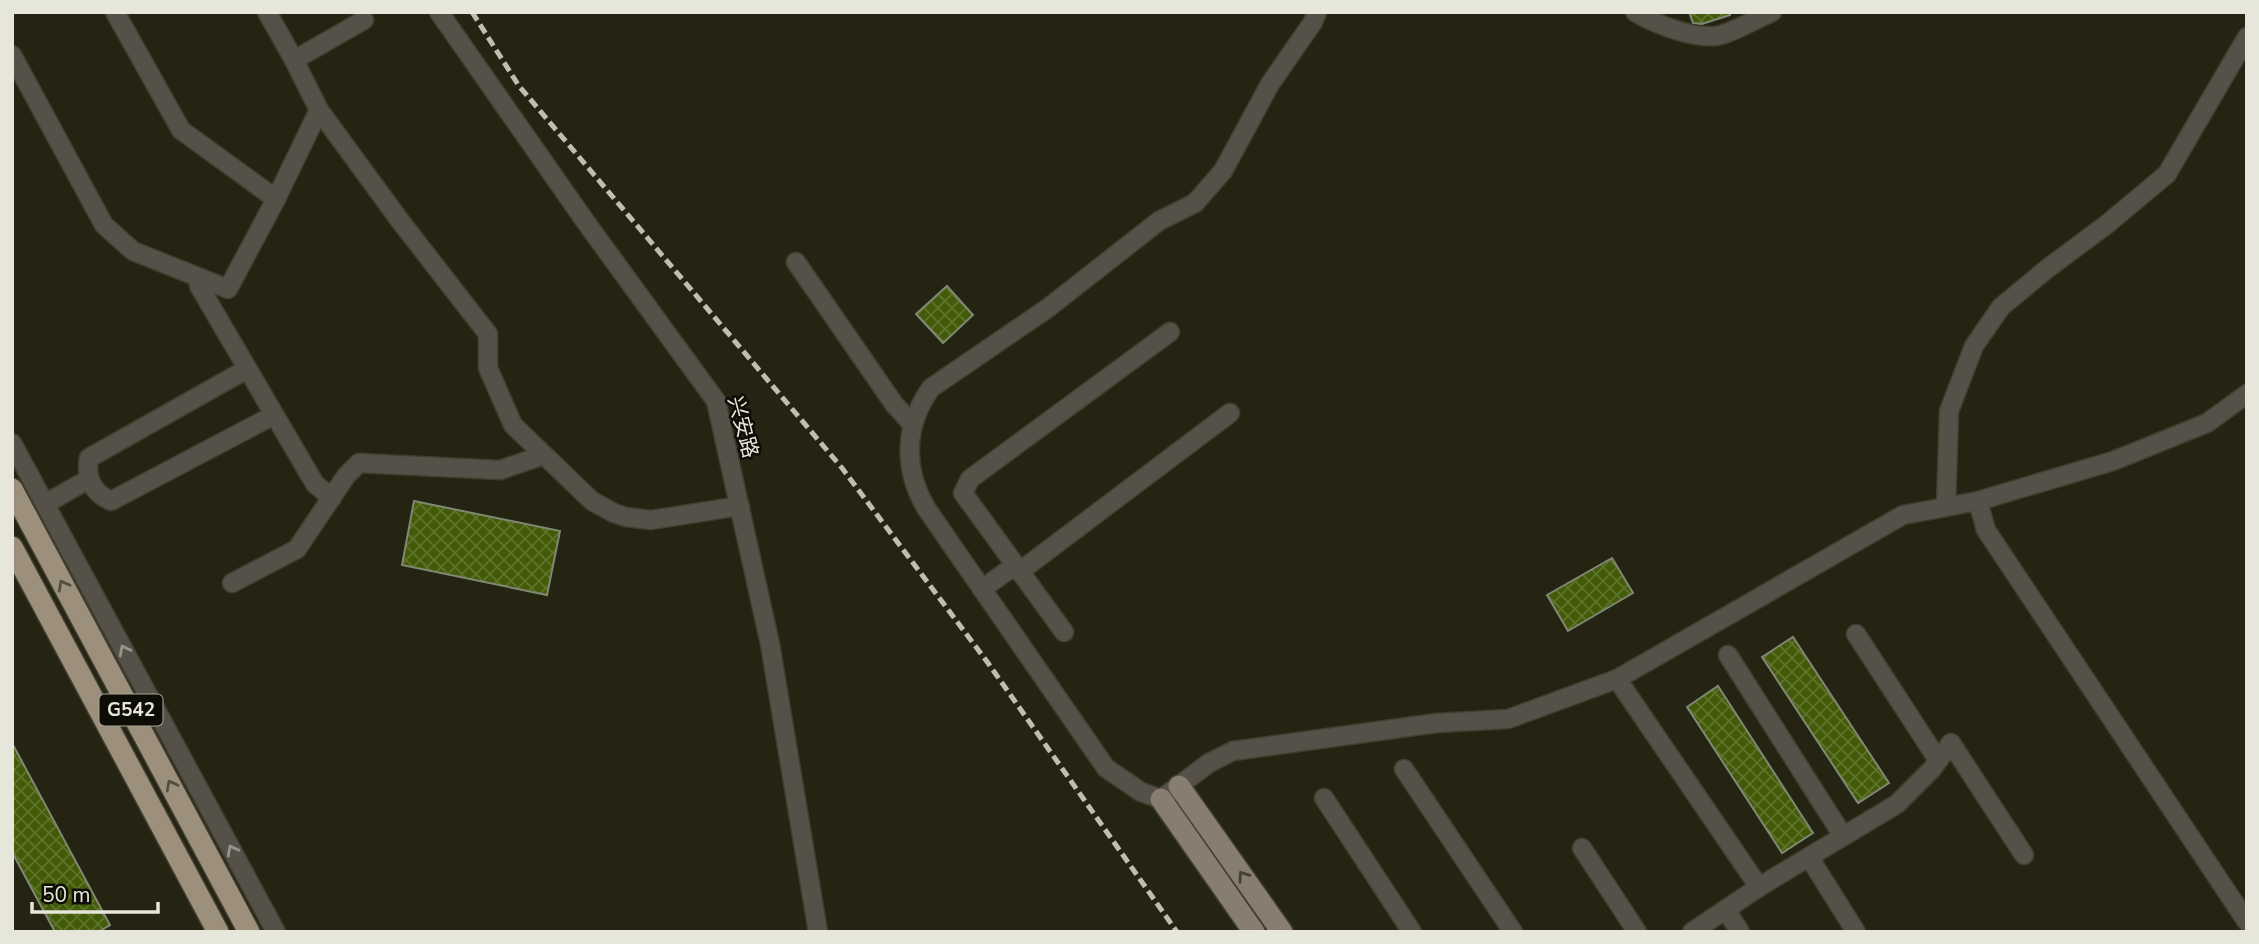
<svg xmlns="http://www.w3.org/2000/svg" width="2259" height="944" font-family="'Nunito Sans','Noto Sans SC',sans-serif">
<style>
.building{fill:url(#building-cross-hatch);stroke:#7f8874;stroke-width:2}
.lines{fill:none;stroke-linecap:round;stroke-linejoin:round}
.minor-casing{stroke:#403e2e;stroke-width:21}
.major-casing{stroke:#403e2e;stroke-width:24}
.highway-casing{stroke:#403e2e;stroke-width:24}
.minor{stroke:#555149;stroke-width:18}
.major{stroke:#887e6f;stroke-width:21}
.highway{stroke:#9c907d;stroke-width:21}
.rail{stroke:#bfbeb1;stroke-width:5;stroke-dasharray:10 5;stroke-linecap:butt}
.oneway{stroke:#544e41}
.oneway2{stroke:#97948b}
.oneway3{stroke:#443f35}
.labels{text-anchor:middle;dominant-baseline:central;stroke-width:5;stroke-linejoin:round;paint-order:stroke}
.shield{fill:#0d0c05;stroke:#a6a59b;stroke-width:2}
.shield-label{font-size:19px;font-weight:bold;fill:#e7e6db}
.street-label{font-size:21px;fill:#e7e6db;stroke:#0d0c05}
</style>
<defs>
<pattern id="building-cross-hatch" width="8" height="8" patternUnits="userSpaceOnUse" patternTransform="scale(1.75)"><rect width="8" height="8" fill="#435b08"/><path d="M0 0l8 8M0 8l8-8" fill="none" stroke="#5e732b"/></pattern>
</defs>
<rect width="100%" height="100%" fill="#252312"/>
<!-- building -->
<g class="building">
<path d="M 1689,12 L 1730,12 L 1730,15 L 1702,24 L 1693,23 Z"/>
<path d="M 947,286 L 973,315 L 943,343 L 916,314 Z"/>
<path d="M 414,501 L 560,531 L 547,595 L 402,565 Z"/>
<path d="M 1612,558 L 1633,593 L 1568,631 L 1547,595 Z"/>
<path d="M 1793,637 L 1889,783 L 1858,803 L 1762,657 Z"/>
<path d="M 1718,686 L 1813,833 L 1782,853 L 1687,707 Z"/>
<path d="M 12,743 L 110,925 L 98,932 L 55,932 L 12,852 Z"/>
</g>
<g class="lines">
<defs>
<g id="minor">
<path d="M 115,12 L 181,130 L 276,199"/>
<path d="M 267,12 L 294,60 L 319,110 L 401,222 L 488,334 L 488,368 L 513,425 L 592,501 L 614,513 L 626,517 L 651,520 L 740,506"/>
<path d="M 439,12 L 585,221 L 716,401 L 770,644 L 818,932"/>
<path d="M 1317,12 L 1313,22 L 1270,84 L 1223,171 L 1195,203 L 1159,221 L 1048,308 L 931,388 C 904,426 903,468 926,508 L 1106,768 L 1141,792 L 1161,799 L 1209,763 L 1233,751 L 1437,723 L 1508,719 L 1617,679 L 1903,515 L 1978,501 L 2113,461 L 2207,423 L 2247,394"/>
<path d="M 1635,12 C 1655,24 1697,41 1721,35 C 1738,30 1756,19 1772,12"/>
<path d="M 12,55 L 104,225 L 133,251 L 228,289 L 276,199 L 319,110"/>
<path d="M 294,60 L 364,20"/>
<path d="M 796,262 L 894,404 L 912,424"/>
<path d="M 199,286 L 315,484 L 332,498"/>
<path d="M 247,369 L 89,458 C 85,478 93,493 111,501 L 274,415"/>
<path d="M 12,443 L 276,932"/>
<path d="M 1978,501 L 1986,530 L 2247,922"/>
<path d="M 45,504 L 89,479"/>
<path d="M 1946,507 L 1949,411 L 1974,346 L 2001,307 L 2048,268 L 2106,225 L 2167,174 L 2247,37"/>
<path d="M 1019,572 L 1230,413"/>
<path d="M 232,583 L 297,549 L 346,476 L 359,463 L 500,470 L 544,455"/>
<path d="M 982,589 L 1014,566"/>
<path d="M 1064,632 L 963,493 L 970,479 L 1170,332"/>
<path d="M 1856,634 L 1938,760"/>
<path d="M 1728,655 L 1843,836"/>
<path d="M 1617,679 L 1759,887"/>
<path d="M 1404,769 L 1513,932"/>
<path d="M 1324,798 L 1412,932"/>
<path d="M 1582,848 L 1637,932"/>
<path d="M 1809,857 L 1856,932"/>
<path d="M 1726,910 L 1740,932"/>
<path d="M 1692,932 L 1759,887 L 1897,804 L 1932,769 L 1951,743 L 2024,855"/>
</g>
<g id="major">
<path d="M 1179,786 L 1282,932"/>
<path d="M 1161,799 L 1254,932"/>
</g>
<g id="highway">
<path d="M 12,489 L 249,932"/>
<path d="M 12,547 L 218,932"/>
</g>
</defs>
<!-- minor casing -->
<use href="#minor" class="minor-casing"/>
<!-- major casing -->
<use href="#major" class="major-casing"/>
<!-- highway casing -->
<use href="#highway" class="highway-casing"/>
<!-- minor -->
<use href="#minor" class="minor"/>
<!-- major -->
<use href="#major" class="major"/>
<!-- highway -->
<use href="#highway" class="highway"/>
<!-- rail -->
<path class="rail" d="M 472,12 L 519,86 L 842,468 L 988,663 L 1177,932"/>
</g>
<!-- one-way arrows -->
<defs><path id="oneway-chevron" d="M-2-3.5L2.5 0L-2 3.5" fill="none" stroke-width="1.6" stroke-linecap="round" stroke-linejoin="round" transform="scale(1.75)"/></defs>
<g class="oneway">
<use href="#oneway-chevron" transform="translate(63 585) rotate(-118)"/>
<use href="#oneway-chevron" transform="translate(171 785) rotate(-118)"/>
</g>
<g class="oneway2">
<use href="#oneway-chevron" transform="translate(124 650) rotate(-118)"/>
<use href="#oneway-chevron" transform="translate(232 850) rotate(-118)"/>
</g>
<use class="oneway3" href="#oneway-chevron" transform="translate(1243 876) rotate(-125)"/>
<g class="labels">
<!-- shield labels -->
<rect class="shield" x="99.5" y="694.5" width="63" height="31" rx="5"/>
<g class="shield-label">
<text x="131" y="710">G542</text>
</g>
<!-- street labels -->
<g class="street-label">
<text transform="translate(743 427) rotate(75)">兴安路</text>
</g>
</g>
<!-- border -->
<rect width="2259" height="944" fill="none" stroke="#e7e6db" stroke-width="28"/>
<!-- scale -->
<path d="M32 902v10h126v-10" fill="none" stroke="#e7e6db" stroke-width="3.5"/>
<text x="42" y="902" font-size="21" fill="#e7e6db" stroke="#0d0c05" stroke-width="5" paint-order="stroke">50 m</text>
</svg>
